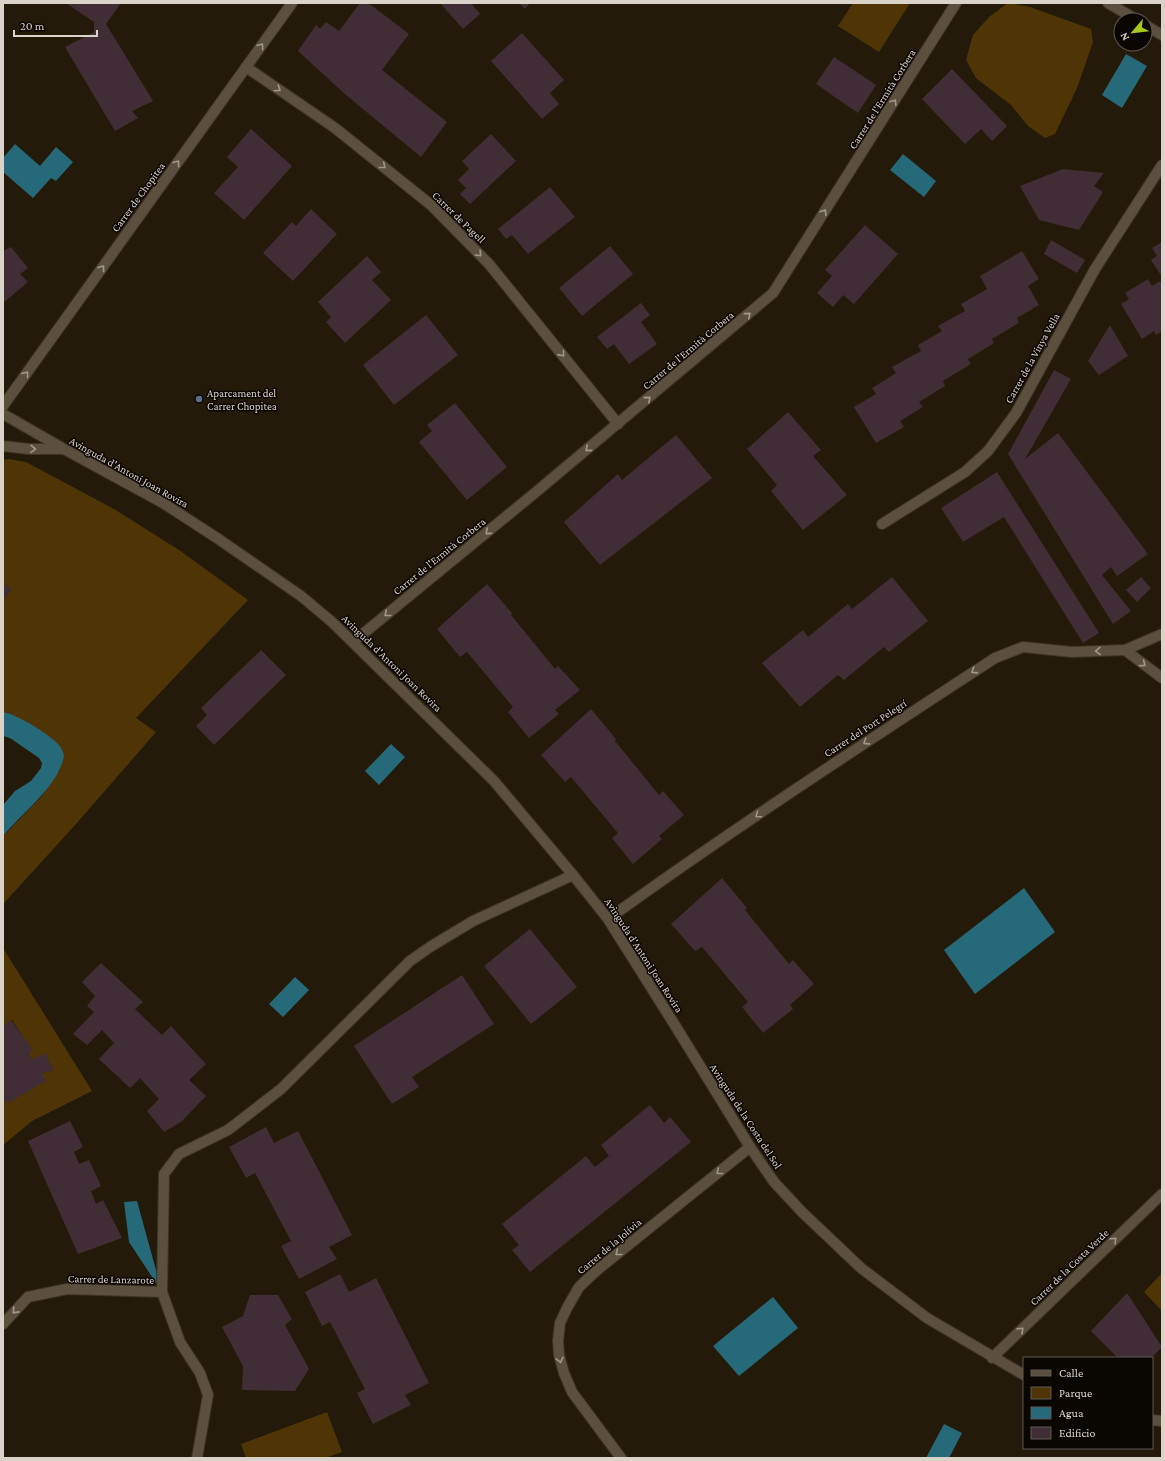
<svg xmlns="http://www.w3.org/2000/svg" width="1165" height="1461" font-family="'Crimson Pro',serif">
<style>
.green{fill:#4f3506}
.water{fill:#266978}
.building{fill:#412d35}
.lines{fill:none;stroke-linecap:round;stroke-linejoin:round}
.minor-casing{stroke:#3d3425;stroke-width:12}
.minor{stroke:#5b503e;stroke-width:10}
.oneway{stroke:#a1988a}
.service-dot{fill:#5c6f8a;stroke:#0a0602;stroke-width:1.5}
.labels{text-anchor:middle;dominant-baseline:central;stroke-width:3;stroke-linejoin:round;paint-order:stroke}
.street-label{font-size:11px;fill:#dad3c9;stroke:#0a0602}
.poi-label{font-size:11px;fill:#dad3c9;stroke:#0a0602;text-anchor:start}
</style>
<rect width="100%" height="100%" fill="#241a0a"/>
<!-- green -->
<g class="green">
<path d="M 853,3 L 910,3 L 879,52 L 838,26 Z"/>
<path d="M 1008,3 L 1030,7 L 1091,29 L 1093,42 L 1077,88 L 1055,134 L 1045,138 L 1028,126 L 1011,105 L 976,78 L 966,60 L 973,35 L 989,17 Z"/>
<path d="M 9,459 L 26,462 L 114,509 L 179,550 L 248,600 L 136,718 L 156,732 L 76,824 L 3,904 L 3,836 L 41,797 L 60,770 L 7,713 L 3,712 L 3,600 L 11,589 L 3,584 L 3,460 Z"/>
<path d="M 3,948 L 92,1091 L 32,1121 L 3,1145 L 3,1098 L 8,1102 L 42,1073 L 53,1070 L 45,1054 L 32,1060 L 28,1053 L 32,1050 L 12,1020 L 3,1026 Z"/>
<path d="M 1162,1273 L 1162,1311 L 1144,1292 Z"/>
<path d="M 327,1412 L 342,1452 L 325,1458 L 246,1458 L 241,1444 Z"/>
</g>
<!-- water -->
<g class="water">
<path d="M 1126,54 L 1147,66 L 1122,108 L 1102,95 Z"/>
<path d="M 15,144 L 40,166 L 56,147 L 73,162 L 56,181 L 51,178 L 33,198 L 3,172 L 3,158 Z"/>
<path d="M 903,154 L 936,181 L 924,197 L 890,170 Z"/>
<path d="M 3,712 C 16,714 49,734 58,744 C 61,747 63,752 64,755 C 60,785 22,813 3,836 L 3,805 L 15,791 L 31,781 L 41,768 L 42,763 L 39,758 L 23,747 L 10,738 L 3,736 Z"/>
<path d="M 391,744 L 405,757 L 379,785 L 365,771 Z"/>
<path d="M 1024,888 L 1055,932 L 975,994 L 944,950 Z"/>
<path d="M 295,977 L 309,990 L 283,1017 L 269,1004 Z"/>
<path d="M 137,1201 L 162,1292 L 129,1242 L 124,1202 Z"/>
<path d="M 773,1297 L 798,1328 L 739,1376 L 713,1346 Z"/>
<path d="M 944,1424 L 962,1433 L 949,1458 L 926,1458 Z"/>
</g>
<!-- building -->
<g class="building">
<path d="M 66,3 L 121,3 L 106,24 L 153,101 L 132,111 L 138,118 L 115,131 L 65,47 L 94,32 L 94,22 Z"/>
<path d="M 360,3 L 367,3 L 375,8 L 409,34 L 382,70 L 447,122 L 421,157 L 346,95 L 298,51 L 316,25 L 320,29 L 326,22 L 339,31 Z"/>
<path d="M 440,3 L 471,3 L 480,14 L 463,29 Z"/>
<path d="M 519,3 L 530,3 L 525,9 Z"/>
<path d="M 522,33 L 564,80 L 550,93 L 559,104 L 542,119 L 491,61 Z"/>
<path d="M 834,57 L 876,85 L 858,113 L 816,84 Z"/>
<path d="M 952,69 L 1007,126 L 992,141 L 981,129 L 965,144 L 922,99 Z"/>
<path d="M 251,129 L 292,166 L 244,220 L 214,193 L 238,167 L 227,157 Z"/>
<path d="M 491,134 L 516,161 L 470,204 L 460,194 L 466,188 L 458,180 L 469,169 L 462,161 Z"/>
<path d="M 1063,169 L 1104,173 L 1094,186 L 1103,192 L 1079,230 L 1039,220 L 1020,186 Z"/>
<path d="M 550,187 L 575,217 L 528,254 L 512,235 L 506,239 L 498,229 Z"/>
<path d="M 311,209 L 337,234 L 293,281 L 263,253 L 292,222 L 296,226 Z"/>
<path d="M 865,225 L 898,254 L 854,304 L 843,295 L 833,307 L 817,293 L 832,276 L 825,270 Z"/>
<path d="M 1051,240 L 1085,260 L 1077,273 L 1044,254 Z"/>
<path d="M 1162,242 L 1162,277 L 1151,260 L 1157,256 L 1152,248 Z"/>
<path d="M 610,246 L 633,274 L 582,316 L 559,288 Z"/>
<path d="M 11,247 L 28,268 L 20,274 L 28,282 L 3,303 L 3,251 Z"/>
<path d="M 1022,251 L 1039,279 L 1028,286 L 1039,305 L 1017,318 L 1019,323 L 992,339 L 994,343 L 968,359 L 971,364 L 943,381 L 945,386 L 919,402 L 923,407 L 900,421 L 904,427 L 876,443 L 854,407 L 876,394 L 872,388 L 896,373 L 892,367 L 921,351 L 918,345 L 942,331 L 938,326 L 965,311 L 961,304 L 987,289 L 980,276 Z"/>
<path d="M 367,256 L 381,272 L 372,280 L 391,300 L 345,343 L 326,322 L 331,317 L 318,302 Z"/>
<path d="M 1148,279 L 1152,286 L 1162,280 L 1162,331 L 1156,335 L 1154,331 L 1142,339 L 1121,304 L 1129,299 L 1125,293 Z"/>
<path d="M 641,303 L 650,315 L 641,322 L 657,344 L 629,364 L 614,344 L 607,349 L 597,337 Z"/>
<path d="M 426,315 L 458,355 L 394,405 L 363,365 Z"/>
<path d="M 1110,325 L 1128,356 L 1099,375 L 1088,361 Z"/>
<path d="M 1054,370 L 1071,379 L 1025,459 L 1058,433 L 1148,554 L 1117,576 L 1111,567 L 1102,575 L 1131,611 L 1113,624 L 1008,454 Z"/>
<path d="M 455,403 L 507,467 L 467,500 L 419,442 L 432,431 L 427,425 Z"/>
<path d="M 788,412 L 821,450 L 813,456 L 847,495 L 803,530 L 771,491 L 777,485 L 747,449 Z"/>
<path d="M 676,435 L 712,478 L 600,565 L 564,522 L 618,474 L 622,480 Z"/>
<path d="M 997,472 L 1099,633 L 1083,643 L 1004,517 L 963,542 L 941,508 Z"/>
<path d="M 892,577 L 928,621 L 889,652 L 884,647 L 844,680 L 838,675 L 800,707 L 762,663 L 803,630 L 808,637 L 848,604 L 852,609 Z"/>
<path d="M 1141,577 L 1151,588 L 1137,602 L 1126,590 Z"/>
<path d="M 3,584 L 11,589 L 3,600 Z"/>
<path d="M 487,584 L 512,613 L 511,615 L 555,669 L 558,666 L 580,690 L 555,710 L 559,714 L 529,738 L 508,712 L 513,707 L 467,652 L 460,657 L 437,629 Z"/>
<path d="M 261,650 L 286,675 L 214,745 L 196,726 L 207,715 L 201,708 Z"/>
<path d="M 591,709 L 616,739 L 615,741 L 659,795 L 663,791 L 684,815 L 659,836 L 662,839 L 633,864 L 612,838 L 618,833 L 571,777 L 565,782 L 541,755 Z"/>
<path d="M 722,878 L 747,908 L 745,910 L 789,964 L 793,960 L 814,984 L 790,1005 L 793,1009 L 763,1033 L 742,1007 L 748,1002 L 702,947 L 695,951 L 671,924 Z"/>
<path d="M 530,929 L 577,987 L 531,1024 L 484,966 Z"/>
<path d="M 101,963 L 143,1002 L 135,1009 L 162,1035 L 171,1026 L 206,1064 L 189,1080 L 206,1096 L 181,1122 L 164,1132 L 147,1111 L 159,1099 L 140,1078 L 130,1088 L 99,1059 L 114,1043 L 102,1030 L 87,1045 L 73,1034 L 94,1012 L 87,1006 L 95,996 L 82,982 Z"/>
<path d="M 462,975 L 494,1024 L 412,1077 L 419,1087 L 392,1104 L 354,1046 Z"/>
<path d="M 11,1020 L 33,1050 L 28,1053 L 32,1060 L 45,1053 L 53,1070 L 42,1073 L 46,1081 L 8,1103 L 3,1097 L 3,1026 Z"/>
<path d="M 650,1105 L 664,1123 L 670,1117 L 691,1142 L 530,1272 L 512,1250 L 519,1245 L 502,1224 L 586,1156 L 595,1167 L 609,1156 L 601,1145 Z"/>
<path d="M 70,1121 L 83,1147 L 74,1152 L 79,1164 L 89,1160 L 101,1186 L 91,1191 L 96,1204 L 103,1200 L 122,1238 L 78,1254 L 28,1141 Z"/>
<path d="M 266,1127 L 274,1143 L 298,1131 L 352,1235 L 329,1247 L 337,1259 L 299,1279 L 281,1246 L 291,1241 L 255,1173 L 246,1178 L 229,1147 Z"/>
<path d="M 340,1274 L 349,1292 L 376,1278 L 429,1383 L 405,1395 L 411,1405 L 373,1424 L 357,1393 L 365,1389 L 330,1322 L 322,1326 L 305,1292 Z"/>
<path d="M 1127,1293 L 1162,1347 L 1151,1358 L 1118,1358 L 1091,1331 Z"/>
<path d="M 250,1295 L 278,1295 L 292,1319 L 285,1325 L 309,1369 L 295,1391 L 242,1390 L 243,1366 L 222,1327 L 243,1316 Z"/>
</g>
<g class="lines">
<defs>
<g id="minor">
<path d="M 1108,3 L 1137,20"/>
<path d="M 1145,25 L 1162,35"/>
<path d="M 246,67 L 335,128 L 431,205 L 489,264 L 618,424"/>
<path d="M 3,406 L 292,3"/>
<path d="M 3,414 L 64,449 L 163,503 L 217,538 L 301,596 L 332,622 L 494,781 L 573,875 L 608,919 L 676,1027 L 750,1147 L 774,1182 L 802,1212 L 861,1268 L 927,1318 L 1024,1375"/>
<path d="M 3,446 L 29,449 L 62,449"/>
<path d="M 882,524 L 965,472 L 988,451 L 1016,413 L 1095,269 L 1162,165"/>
<path d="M 353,642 L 536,492 L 773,293 L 956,3"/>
<path d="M 1125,650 L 1162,678"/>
<path d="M 608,919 C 734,828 865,743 995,658 L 1023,647 L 1072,652 L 1125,650 L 1162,634"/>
<path d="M 162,1292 L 164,1174 L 179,1154 L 228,1130 L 281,1089 L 410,961 L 430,947 L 473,921 L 573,875"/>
<path d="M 3,1324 L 28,1297 L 67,1289 L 162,1292 L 180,1342 L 200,1373 L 208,1395 L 197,1458"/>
<path d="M 992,1358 L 1162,1194"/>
<path d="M 1152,1420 L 1162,1421"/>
<path d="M 621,1458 L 572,1392 L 564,1373 L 559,1355 L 558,1341 L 560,1323 L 567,1308 L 579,1287 L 596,1271 L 750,1147"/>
</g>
</defs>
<!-- minor casing -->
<use href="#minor" class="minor-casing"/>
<!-- minor -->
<use href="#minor" class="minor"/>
</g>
<!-- one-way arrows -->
<defs><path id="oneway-chevron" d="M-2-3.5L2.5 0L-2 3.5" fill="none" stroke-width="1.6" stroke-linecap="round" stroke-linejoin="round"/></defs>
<g class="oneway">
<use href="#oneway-chevron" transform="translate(261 46) rotate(-54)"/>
<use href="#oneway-chevron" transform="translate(278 89) rotate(34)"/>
<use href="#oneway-chevron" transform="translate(894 102) rotate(-58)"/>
<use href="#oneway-chevron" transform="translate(177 163) rotate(-54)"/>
<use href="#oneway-chevron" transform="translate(383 166) rotate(39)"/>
<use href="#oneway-chevron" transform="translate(824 212) rotate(-58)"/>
<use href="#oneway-chevron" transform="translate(479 254) rotate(45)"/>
<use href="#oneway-chevron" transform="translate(102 268) rotate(-54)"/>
<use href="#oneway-chevron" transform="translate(748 315) rotate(-40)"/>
<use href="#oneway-chevron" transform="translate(562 354) rotate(51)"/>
<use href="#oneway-chevron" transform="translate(26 374) rotate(-54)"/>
<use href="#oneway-chevron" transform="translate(648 399) rotate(-40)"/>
<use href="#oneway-chevron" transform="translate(33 449) rotate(2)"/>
<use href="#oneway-chevron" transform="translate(588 449) rotate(140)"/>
<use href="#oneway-chevron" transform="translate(488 532) rotate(140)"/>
<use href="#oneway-chevron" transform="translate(387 614) rotate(141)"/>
<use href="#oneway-chevron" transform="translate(1098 651) rotate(178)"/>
<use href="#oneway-chevron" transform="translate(1143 664) rotate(37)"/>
<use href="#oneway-chevron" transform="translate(974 671) rotate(147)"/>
<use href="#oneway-chevron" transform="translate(866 742) rotate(147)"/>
<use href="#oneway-chevron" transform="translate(758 815) rotate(145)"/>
<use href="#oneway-chevron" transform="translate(719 1172) rotate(141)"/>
<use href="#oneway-chevron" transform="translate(1114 1240) rotate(-44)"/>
<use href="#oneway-chevron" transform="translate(618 1253) rotate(141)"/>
<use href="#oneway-chevron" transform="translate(15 1311) rotate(132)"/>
<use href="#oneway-chevron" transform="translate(1021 1330) rotate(-44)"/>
<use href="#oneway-chevron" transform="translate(560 1360) rotate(76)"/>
</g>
<!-- markers -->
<circle class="service-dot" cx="199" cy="399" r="4"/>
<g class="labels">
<!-- street labels -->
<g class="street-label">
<text transform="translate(882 99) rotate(-58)">Carrer de l'Ermità Corbera</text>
<text transform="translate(138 197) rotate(-54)">Carrer de Chopitea</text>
<text transform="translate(459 217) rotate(44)">Carrer de Pagell</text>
<text transform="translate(688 350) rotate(-40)">Carrer de l'Ermità Corbera</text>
<text transform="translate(1032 358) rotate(-61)">Carrer de la Vinya Vella</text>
<text transform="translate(129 472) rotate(29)">Avinguda d'Antoni Joan Rovira</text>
<text transform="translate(439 556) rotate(-39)">Carrer de l'Ermità Corbera</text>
<text transform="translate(392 663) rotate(44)">Avinguda d'Antoni Joan Rovira</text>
<text transform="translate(865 728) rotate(-33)">Carrer del Port Pelegrí</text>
<text transform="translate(644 955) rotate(57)">Avinguda d'Antoni Joan Rovira</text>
<text transform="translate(746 1116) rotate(57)">Avinguda de la Costa del Sol</text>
<text transform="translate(609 1246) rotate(-40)">Carrer de la Jolívia</text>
<text transform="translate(1069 1267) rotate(-44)">Carrer de la Costa Verde</text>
<text transform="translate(111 1279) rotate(1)">Carrer de Lanzarote</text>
</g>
<!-- poi labels -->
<g class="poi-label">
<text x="207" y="393">Aparcament del<tspan x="207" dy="13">Carrer Chopitea</tspan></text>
</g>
</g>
<!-- border -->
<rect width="1165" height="1461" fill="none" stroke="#dad3c9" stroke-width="8"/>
<!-- legend -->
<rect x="1023" y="1357" width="130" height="92" fill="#0a0602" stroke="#5d5852"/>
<rect x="1031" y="1370" width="20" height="6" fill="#5b503e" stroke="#5d5852"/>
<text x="1059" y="1377" font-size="12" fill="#dad3c9">Calle</text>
<rect x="1031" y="1387" width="20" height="12" fill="#4f3506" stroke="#5d5852"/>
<text x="1059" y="1397" font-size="12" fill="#dad3c9">Parque</text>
<rect x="1031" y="1407" width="20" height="12" fill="#266978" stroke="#5d5852"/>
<text x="1059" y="1417" font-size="12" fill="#dad3c9">Agua</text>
<rect x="1031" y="1427" width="20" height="12" fill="#412d35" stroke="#5d5852"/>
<text x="1059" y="1437" font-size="12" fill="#dad3c9">Edificio</text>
<!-- north arrow -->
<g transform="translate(1133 32) rotate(242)"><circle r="19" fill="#0a0602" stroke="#5d5852"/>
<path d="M0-3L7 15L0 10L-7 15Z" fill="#a6c821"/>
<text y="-6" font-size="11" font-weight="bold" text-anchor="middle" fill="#dad3c9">N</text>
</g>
<!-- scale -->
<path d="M14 30v6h83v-6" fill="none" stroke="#dad3c9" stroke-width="2"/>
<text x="20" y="30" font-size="12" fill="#dad3c9" stroke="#0a0602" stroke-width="3" paint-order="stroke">20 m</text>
</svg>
